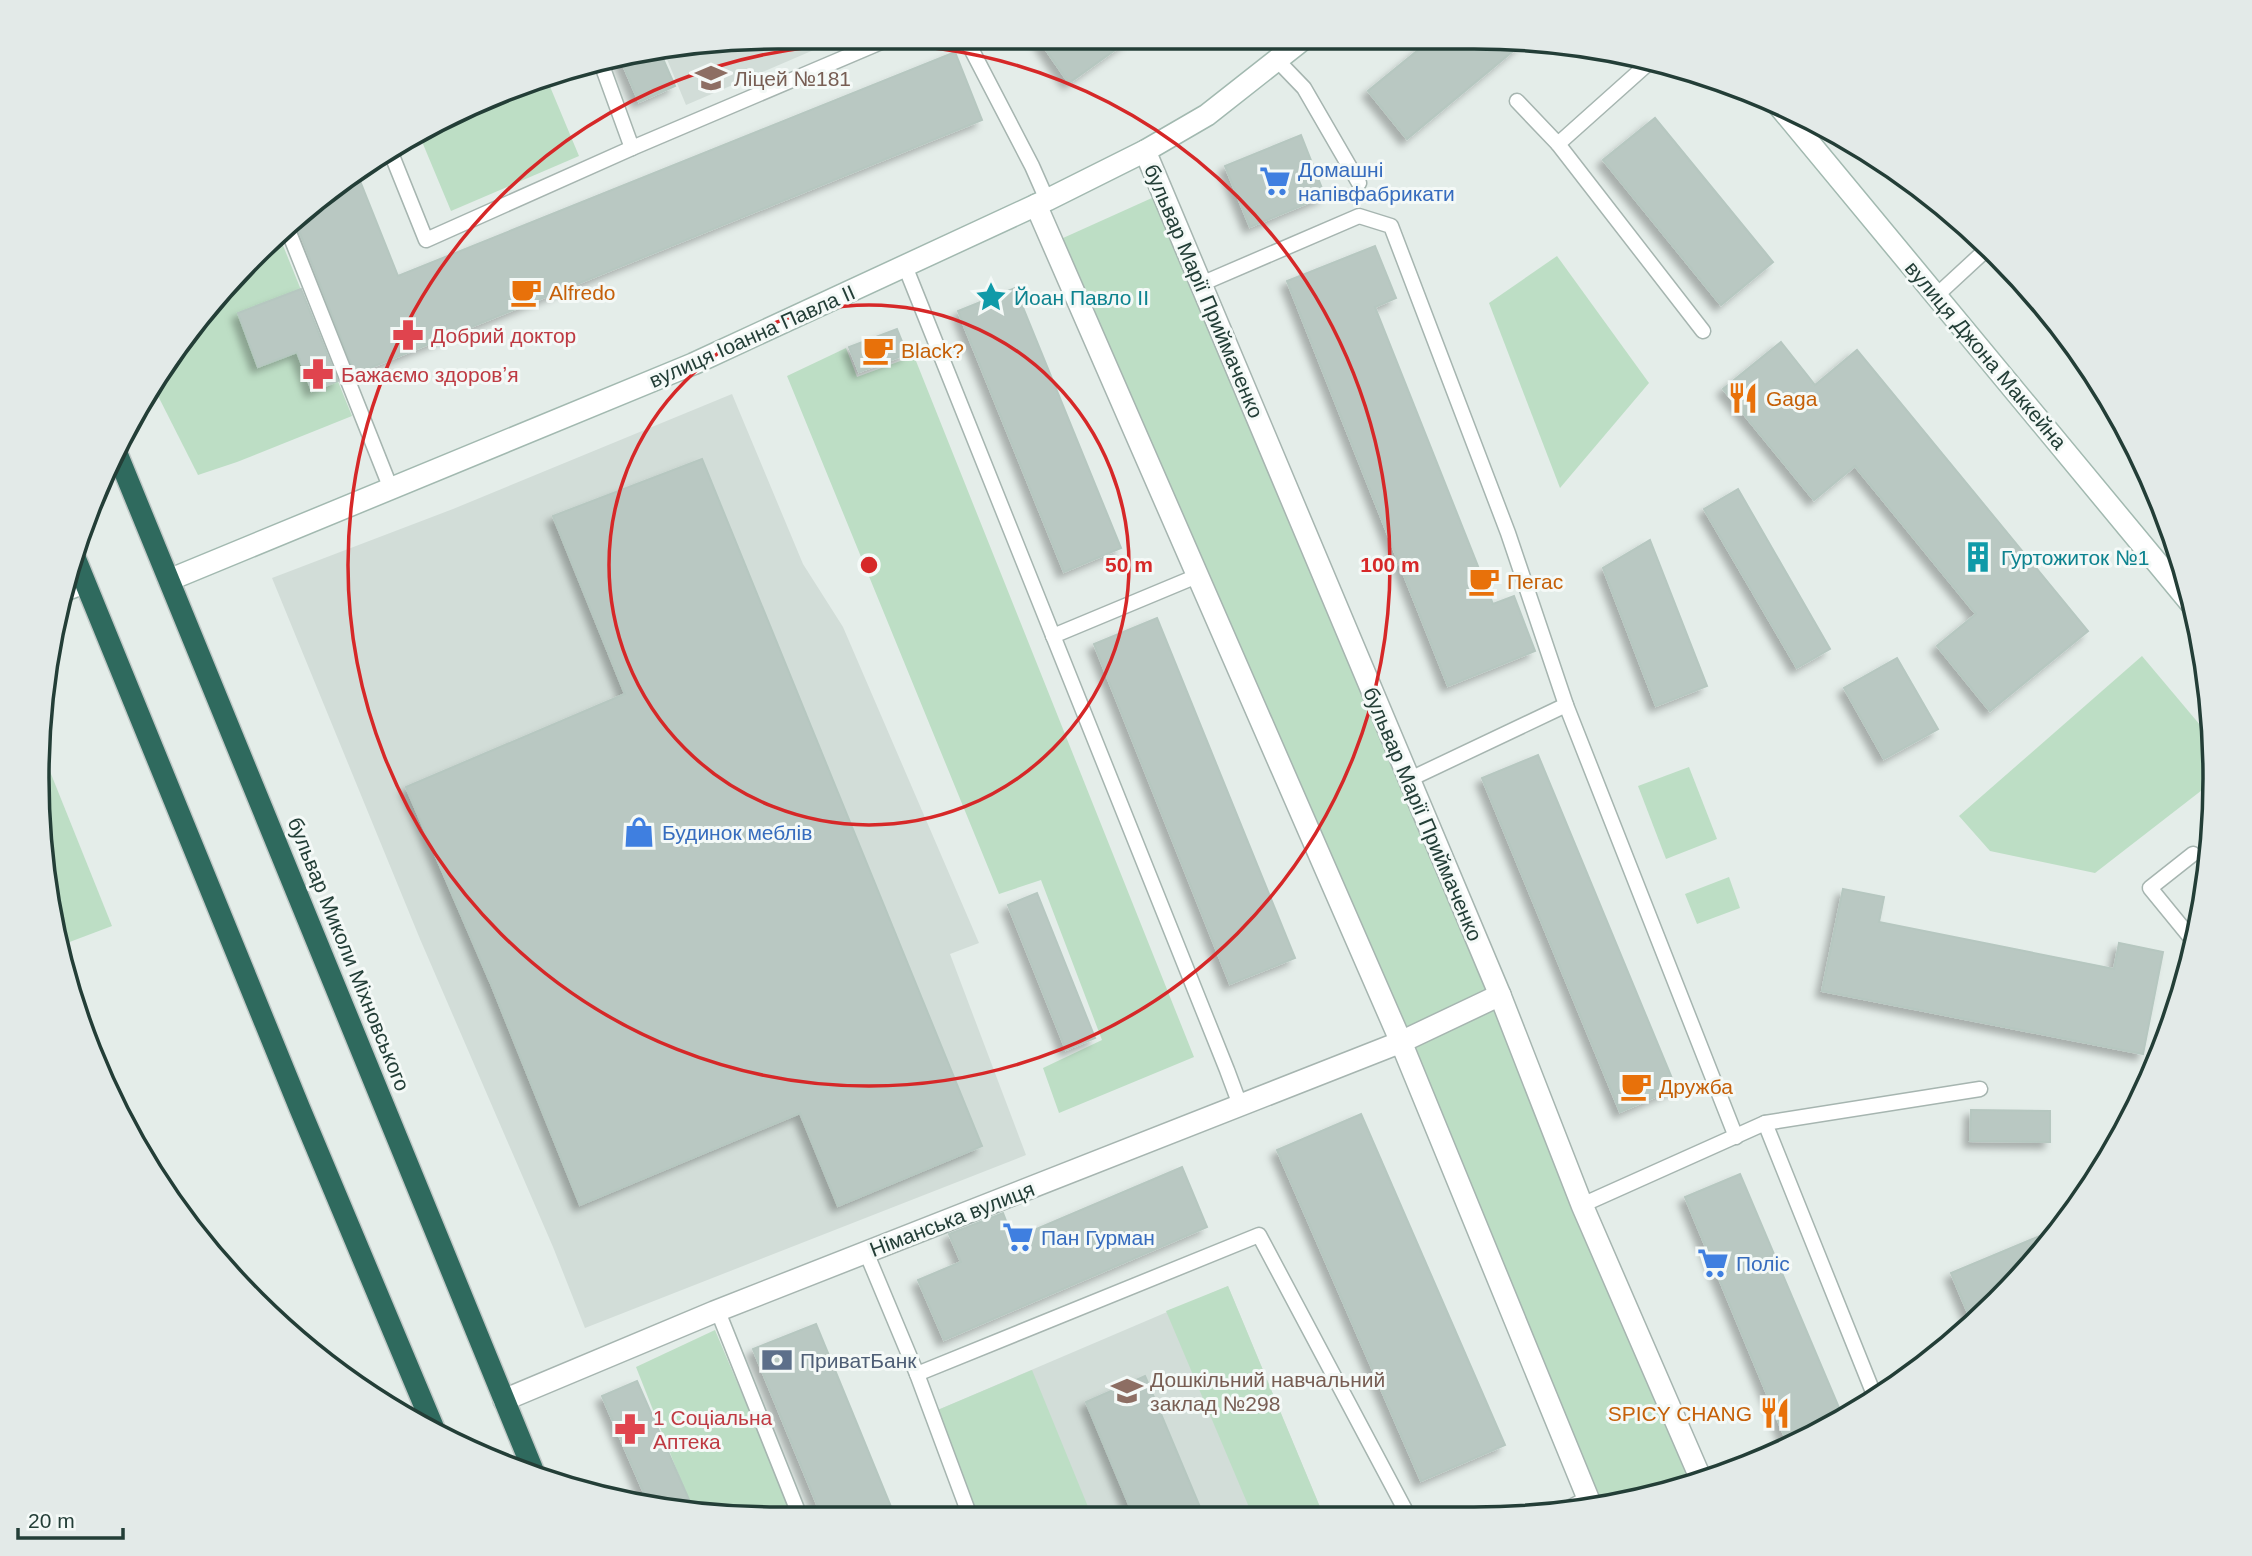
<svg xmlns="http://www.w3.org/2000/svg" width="2252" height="1556" font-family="Arial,sans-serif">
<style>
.built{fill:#d2ddd8}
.green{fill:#bddec5}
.building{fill:#b9c8c2;stroke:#b6c7c0;stroke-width:2;filter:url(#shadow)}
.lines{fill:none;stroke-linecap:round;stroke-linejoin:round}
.lane-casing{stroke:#a6b5b0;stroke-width:17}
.street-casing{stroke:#a6b5b0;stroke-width:24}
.secondary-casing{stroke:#a2b9b0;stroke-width:24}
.highway-casing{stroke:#c1c9c7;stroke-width:24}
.lane{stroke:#fff;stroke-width:14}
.street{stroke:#fff;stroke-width:21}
.secondary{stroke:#fff;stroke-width:21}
.highway{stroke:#2f6a5e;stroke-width:21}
.ring{fill:none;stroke:#d62828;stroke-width:3.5}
.labels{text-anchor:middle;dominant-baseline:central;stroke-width:6;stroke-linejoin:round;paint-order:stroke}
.education-label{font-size:21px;fill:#785e54;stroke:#f4f9f7;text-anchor:start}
.shop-label{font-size:21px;fill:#366cbe;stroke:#f4f9f7;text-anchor:start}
.street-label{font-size:21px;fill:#233e37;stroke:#f4f9f7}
.food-label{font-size:21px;fill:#c56008;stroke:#f4f9f7;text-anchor:start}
.culture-label{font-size:21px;fill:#0d838f;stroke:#f4f9f7;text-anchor:start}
.health-label{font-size:21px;fill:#be3a42;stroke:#f4f9f7;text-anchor:start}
.service-label{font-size:21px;fill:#4e5e75;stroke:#f4f9f7;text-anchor:start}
.rim{fill:none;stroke:#233e37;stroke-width:3.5}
.centre{fill:#d62828;stroke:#f4f9f7;stroke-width:3.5}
.ring-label{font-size:21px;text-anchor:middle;font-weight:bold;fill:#d62828;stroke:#f4f9f7;stroke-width:6;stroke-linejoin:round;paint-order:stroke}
</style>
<defs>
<filter id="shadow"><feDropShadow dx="-6" dy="6" stdDeviation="3.5" flood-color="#0004"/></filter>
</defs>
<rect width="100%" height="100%" fill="#e4ede9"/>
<!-- built -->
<g class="built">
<path d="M 778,37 L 844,37 L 686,105 L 664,52 Z"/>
<path d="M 732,394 L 803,564 L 843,627 L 979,943 L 950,954 L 1026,1155 L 585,1328 L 553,1247 L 420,939 L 272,578 L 453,509 Z"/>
<path d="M 1228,1286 L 1325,1519 L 979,1519 L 933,1412 Z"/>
</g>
<!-- green -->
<g class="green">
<path d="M 546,77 L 579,156 L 451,211 L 418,132 L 451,113 Z"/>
<path d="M 1163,193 L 1700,1477 L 1618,1505 L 1592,1508 L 1052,243 Z"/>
<path d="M 280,238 L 352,416 L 237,462 L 198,475 L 152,384 L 161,367 L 220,290 Z"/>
<path d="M 1557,256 L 1649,383 L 1560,488 L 1489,303 Z"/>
<path d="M 846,348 L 857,377 L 914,356 L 1194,1057 L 1059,1113 L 1043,1068 L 1102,1040 L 1041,880 L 999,894 L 787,376 Z"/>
<path d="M 2142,656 L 2211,738 L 2215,780 L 2095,873 L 1990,851 L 1959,816 Z"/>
<path d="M 41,749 L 112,926 L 59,946 L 51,922 L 38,826 Z"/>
<path d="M 1689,767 L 1717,839 L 1666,859 L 1638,786 Z"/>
<path d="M 1729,877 L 1740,908 L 1697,924 L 1685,894 Z"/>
<path d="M 1228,1286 L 1325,1519 L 1254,1519 L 1166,1311 Z"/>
<path d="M 715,1330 L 795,1519 L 693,1511 L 636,1367 Z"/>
<path d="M 1032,1370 L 1093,1519 L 979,1519 L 933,1412 Z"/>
</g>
<!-- building -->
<g class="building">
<path d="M 1037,37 L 1133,37 L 1069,83 Z"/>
<path d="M 1434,37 L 1474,37 L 1524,42 L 1407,139 L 1368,91 Z"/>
<path d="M 660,52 L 675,86 L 639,102 L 620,58 Z"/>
<path d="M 955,52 L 982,120 L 355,374 L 296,223 L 356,171 L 398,276 Z"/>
<path d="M 1655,118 L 1773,262 L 1721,305 L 1603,160 Z"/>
<path d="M 1301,135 L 1325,196 L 1250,227 L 1225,166 Z"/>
<path d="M 1375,246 L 1396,298 L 1375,307 L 1493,604 L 1514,596 L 1535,651 L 1448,686 L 1287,281 Z"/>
<path d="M 1015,288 L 1121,548 L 1064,572 L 958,311 Z"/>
<path d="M 301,289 L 338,381 L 312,391 L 297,352 L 258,367 L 238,313 Z"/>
<path d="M 897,329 L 907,354 L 859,372 L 849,347 Z"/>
<path d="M 1781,342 L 1815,385 L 1857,350 L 2088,631 L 1990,711 L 1937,646 L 1976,614 L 1855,466 L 1814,500 L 1723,389 Z"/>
<path d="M 702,459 L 982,1146 L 838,1206 L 800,1113 L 580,1205 L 491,984 L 406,787 L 625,694 L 553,516 Z"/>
<path d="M 1738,489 L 1830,649 L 1797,668 L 1704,509 Z"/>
<path d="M 1650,540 L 1707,686 L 1656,706 L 1603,568 Z"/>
<path d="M 1157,618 L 1295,958 L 1230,984 L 1094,644 Z"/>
<path d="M 1897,658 L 1938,729 L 1884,759 L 1844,688 Z"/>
<path d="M 1538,755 L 1676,1088 L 1620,1112 L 1482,778 Z"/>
<path d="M 1843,889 L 1884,897 L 1879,922 L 2114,969 L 2119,943 L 2163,952 L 2143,1054 L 1822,991 Z"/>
<path d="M 1037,893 L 1095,1038 L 1066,1050 L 1008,905 Z"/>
<path d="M 1971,1110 L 2050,1111 L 2050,1142 L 1970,1141 Z"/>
<path d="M 1361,1114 L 1505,1445 L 1421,1481 L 1277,1150 Z"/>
<path d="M 1182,1167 L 1207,1227 L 944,1340 L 918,1280 L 961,1262 L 949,1234 L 1003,1213 L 1013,1239 Z"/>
<path d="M 1740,1174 L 1843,1417 L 1802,1443 L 1789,1447 L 1685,1197 Z"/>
<path d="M 2059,1228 L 1998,1302 L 1973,1325 L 1951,1273 Z"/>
<path d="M 816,1324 L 862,1436 L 896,1519 L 823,1519 L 753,1349 Z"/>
<path d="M 1145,1376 L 1205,1519 L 1135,1519 L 1086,1402 Z"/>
<path d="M 637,1381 L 694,1511 L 650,1507 L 602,1396 Z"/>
</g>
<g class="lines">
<defs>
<g id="lane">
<path d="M 965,37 L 1032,166 L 1047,200"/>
<path d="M 600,60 L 632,148 L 893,37"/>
<path d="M 1277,60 L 1304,88 L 1359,183"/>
<path d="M 1517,101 L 1558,144 L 1652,60"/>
<path d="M 1558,144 L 1703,331"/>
<path d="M 389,148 L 426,240 L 632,148"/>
<path d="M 288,230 L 391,489"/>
<path d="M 905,266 L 1227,1070 L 1240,1105"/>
<path d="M 1201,284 L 1359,216 L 1391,226 L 1508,533 L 1566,705 L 1736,1137"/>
<path d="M 1937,295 L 1989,247"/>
<path d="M 1053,636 L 1197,576"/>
<path d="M 1408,780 L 1566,705"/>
<path d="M 2193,854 L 2150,888 L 2195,943"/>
<path d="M 1765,1123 L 1875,1397"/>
<path d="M 1582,1205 L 1765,1123 L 1980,1089"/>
<path d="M 866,1252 L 917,1374 L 971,1519"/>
<path d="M 714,1312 L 721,1319 L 801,1519"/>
<path d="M 917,1374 L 1259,1235 L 1410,1519"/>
<path d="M 1563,1511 L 1588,1498"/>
</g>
<g id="street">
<path d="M 1145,151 L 1500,995 L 1582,1205 L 1700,1477"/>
<path d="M 1036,205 L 1401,1042 L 1592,1508"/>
<path d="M 504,1400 L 714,1312 L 1401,1042 L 1500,995"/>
</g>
<g id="secondary">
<path d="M 1779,106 L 2193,606"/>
<path d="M 169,580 L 693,364 L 1047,200 L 1145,151 L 1207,115 L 1306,37"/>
<path d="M 68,589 L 84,583"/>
</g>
<g id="highway">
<path d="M 116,451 L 535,1475"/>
<path d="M 76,560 L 300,1109 L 435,1431"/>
</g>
</defs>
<!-- lane casing -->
<use href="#lane" class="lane-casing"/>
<!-- street casing -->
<use href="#street" class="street-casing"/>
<!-- secondary casing -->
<use href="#secondary" class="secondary-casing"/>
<!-- highway casing -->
<use href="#highway" class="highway-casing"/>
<!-- lane -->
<use href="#lane" class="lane"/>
<!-- street -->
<use href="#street" class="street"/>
<!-- secondary -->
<use href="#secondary" class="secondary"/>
<!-- highway -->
<use href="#highway" class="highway"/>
</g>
<!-- distance rings -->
<g class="ring">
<circle cx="869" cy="565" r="260"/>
<circle cx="869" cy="565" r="521"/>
</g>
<!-- icons -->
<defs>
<symbol id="school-bare" viewBox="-9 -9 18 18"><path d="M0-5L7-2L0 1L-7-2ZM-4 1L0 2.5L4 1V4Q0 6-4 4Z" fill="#8d6e63" stroke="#f4f9f7" stroke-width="2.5" paint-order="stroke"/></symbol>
<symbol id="supermarket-bare" viewBox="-9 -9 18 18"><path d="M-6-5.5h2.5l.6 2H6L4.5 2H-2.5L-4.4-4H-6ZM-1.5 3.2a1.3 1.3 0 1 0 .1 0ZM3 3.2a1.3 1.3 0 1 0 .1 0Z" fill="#3f7fe0" stroke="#f4f9f7" stroke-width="2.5" paint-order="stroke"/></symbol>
<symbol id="cafe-bare" viewBox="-9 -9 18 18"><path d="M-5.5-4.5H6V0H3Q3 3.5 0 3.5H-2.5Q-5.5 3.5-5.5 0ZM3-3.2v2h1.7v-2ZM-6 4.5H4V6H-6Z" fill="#e8710a" stroke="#f4f9f7" stroke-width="2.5" paint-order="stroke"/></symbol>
<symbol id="sight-bare" viewBox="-9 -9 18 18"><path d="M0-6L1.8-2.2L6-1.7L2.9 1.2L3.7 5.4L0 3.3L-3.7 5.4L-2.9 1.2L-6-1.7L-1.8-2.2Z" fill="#0f9aa8" stroke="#f4f9f7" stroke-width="2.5" paint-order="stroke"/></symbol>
<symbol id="pharmacy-bare" viewBox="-9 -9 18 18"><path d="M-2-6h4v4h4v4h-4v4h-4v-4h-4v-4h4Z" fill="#e0444e" stroke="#f4f9f7" stroke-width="2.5" paint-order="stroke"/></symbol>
<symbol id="restaurant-bare" viewBox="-9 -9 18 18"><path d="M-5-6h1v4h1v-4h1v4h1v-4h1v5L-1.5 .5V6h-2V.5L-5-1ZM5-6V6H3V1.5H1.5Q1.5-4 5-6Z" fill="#e8710a" stroke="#f4f9f7" stroke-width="2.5" paint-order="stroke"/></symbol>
<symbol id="building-bare" viewBox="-9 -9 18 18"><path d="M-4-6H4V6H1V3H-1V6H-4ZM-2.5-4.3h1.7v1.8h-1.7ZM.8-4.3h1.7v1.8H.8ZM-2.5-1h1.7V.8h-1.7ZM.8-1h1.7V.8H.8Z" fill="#0f9aa8" stroke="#f4f9f7" stroke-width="2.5" paint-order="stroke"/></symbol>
<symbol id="shop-bare" viewBox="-9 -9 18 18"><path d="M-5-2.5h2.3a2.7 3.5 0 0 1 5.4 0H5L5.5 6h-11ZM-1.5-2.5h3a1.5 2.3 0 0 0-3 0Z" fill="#3f7fe0" stroke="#f4f9f7" stroke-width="2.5" paint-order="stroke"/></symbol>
<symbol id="bank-bare" viewBox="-9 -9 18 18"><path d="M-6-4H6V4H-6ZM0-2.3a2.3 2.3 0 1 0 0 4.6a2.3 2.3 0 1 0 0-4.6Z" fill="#5c6f8a" stroke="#f4f9f7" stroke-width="2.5" paint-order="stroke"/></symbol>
</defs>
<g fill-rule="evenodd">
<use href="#school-bare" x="689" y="56" width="44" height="44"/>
<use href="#supermarket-bare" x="1253" y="159" width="44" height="44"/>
<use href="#cafe-bare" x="504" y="270" width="44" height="44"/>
<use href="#sight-bare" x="969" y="275" width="44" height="44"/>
<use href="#pharmacy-bare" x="386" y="313" width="44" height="44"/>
<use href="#cafe-bare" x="856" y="328" width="44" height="44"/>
<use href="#pharmacy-bare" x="296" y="352" width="44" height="44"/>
<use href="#restaurant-bare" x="1721" y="376" width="44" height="44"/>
<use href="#building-bare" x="1956" y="535" width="44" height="44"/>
<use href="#cafe-bare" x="1462" y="559" width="44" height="44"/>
<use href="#shop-bare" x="617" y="810" width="44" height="44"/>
<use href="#cafe-bare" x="1614" y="1064" width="44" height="44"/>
<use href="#supermarket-bare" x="996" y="1215" width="44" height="44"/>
<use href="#supermarket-bare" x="1691" y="1241" width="44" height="44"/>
<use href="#bank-bare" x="755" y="1338" width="44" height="44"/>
<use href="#school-bare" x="1105" y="1369" width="44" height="44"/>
<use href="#restaurant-bare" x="1753" y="1391" width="44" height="44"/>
<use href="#pharmacy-bare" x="608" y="1407" width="44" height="44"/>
</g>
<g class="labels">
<!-- education labels -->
<g class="education-label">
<text x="734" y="78">Ліцей №181</text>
<text x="1150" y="1379">Дошкільний навчальний<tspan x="1150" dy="24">заклад №298</tspan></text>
</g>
<!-- shop labels -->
<g class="shop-label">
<text x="1298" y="169">Домашні<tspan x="1298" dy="24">напівфабрикати</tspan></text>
<text x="662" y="832">Будинок меблів</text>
<text x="1041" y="1237">Пан Гурман</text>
<text x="1736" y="1263">Поліс</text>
</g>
<!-- street labels -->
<g class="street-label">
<text transform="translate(1204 291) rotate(67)">бульвар Марії Приймаченко</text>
<text transform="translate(752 336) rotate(-24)">вулиця Іоанна Павла II</text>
<text transform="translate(1986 355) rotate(50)">вулиця Джона Маккейна</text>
<text transform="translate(1423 814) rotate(67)">бульвар Марії Приймаченко</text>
<text transform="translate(349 954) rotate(68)">бульвар Миколи Міхновського</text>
<text transform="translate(952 1219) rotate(-21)">Німанська вулиця</text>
</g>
<!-- food labels -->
<g class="food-label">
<text x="549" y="292">Alfredo</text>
<text x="901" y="350">Black?</text>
<text x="1766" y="398">Gaga</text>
<text x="1507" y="581">Пегас</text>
<text x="1659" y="1086">Дружба</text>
<text x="1752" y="1413" text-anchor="end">SPICY CHANG</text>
</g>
<!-- culture labels -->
<g class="culture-label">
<text x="1014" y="297">Йоан Павло II</text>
<text x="2001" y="557">Гуртожиток №1</text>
</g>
<!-- health labels -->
<g class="health-label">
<text x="431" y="335">Добрий доктор</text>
<text x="341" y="374">Бажаємо здоровʼя</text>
<text x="653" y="1417">1 Соціальна<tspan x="653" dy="24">Аптека</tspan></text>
</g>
<!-- service labels -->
<g class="service-label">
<text x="800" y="1360">ПриватБанк</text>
</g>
</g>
<!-- crop -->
<path d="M0 0H2252V1556H0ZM778 49H1474A729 729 0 0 1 2203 778V778A729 729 0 0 1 1474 1507H778A729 729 0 0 1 49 778V778A729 729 0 0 1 778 49Z" fill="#e3eae8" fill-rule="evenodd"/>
<path class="rim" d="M778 49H1474A729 729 0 0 1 2203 778V778A729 729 0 0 1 1474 1507H778A729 729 0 0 1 49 778V778A729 729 0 0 1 778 49Z"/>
<circle cx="869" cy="565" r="10" class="centre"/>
<g class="ring-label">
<text x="1129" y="572">50 m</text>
<text x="1390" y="572">100 m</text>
</g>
<!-- scale -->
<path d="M18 1528v10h105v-10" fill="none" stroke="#233e37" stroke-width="3.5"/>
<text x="28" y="1528" font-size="21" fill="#233e37" stroke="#f4f9f7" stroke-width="5" paint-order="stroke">20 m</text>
</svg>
